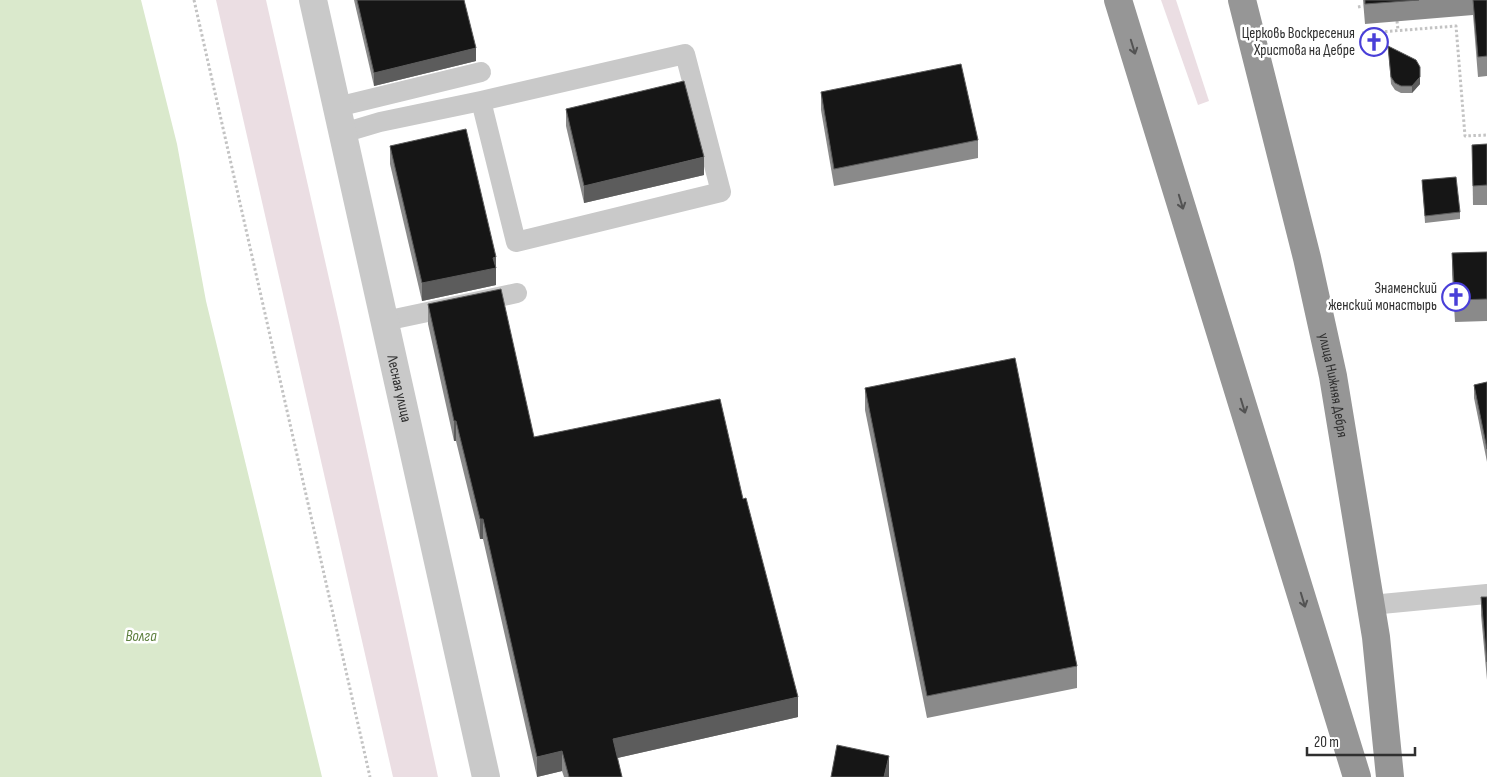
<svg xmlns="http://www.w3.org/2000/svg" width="1487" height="777" font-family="'Sofia Sans Condensed',sans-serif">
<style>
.green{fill:#ebdee3}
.water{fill:#dae9cc}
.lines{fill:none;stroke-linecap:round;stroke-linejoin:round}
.path{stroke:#c3c3c3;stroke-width:3;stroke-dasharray:2.5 2.5;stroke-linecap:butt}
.lane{stroke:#c9c9c9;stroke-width:20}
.street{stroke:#c9c9c9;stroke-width:28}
.highway{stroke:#969696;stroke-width:28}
.wall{fill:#8a8a8a}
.shaded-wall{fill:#5c5c5c}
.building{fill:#161616;stroke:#5c5c5c}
.oneway{stroke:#535353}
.labels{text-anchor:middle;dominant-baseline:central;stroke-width:5;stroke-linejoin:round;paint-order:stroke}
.poi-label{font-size:15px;fill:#2f2f2f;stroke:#fff;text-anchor:end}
.street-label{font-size:15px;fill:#2f2f2f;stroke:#fff}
.water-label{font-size:16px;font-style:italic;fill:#5d7f3e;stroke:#fff}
</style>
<rect width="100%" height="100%" fill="#fff"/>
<!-- green -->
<g class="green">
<path d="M 216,0 L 266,0 L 340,327 L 438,777 L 393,777 Z"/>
<path d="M 1161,0 L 1176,0 L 1209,101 L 1198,105 Z"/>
</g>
<!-- water -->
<path class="water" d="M 0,0 L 141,0 L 177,144 L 206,301 L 322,777 L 0,777 Z"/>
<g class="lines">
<!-- path -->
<g class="path">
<path d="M 194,0 L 370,777"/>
<path d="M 1358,7 L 1363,6"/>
<path d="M 1397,21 L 1398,30"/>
<path d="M 1380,32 L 1456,26 L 1465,136 L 1487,135"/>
<path d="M 1362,33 L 1365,33"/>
</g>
<!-- lane -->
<g class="lane">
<path d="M 337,107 L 481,72"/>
<path d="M 343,133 L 380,122 L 481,101 L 685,54 L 721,192 L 516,242 L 481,101"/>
<path d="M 385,321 L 517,293"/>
<path d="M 1371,605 L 1487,594"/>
</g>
<!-- street -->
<path class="street" id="s1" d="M 313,0 L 486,777"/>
<!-- highway -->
<g class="highway">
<path d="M 1118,0 L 1357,777"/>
<path id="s2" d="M 1242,0 L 1307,258 L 1333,376 L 1376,637 L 1390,777"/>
</g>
</g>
<!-- wall -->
<g class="wall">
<path d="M 354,0 L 464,0 L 476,61 L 374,86 Z"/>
<path d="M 1363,0 L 1487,0 L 1487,76 L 1478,77 L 1473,15 L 1365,24 Z"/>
<path d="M 1388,46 L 1420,84 L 1412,93 L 1401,93 L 1395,90 L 1391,84 Z"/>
<path d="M 821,92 L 978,140 L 978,158 L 834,186 L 821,110 Z"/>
<path d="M 566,109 L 704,175 L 584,203 L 566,126 Z"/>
<path d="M 1487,144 L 1487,205 L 1473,205 L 1472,145 Z"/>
<path d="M 390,146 L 496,275 L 496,285 L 422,301 L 390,164 Z"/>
<path d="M 1422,180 L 1460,212 L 1460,219 L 1425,223 Z"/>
<path d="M 1487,252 L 1487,321 L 1455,322 L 1452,275 L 1452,253 Z"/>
<path d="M 428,304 L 534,437 L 743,499 L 798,717 L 617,758 L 622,777 L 564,777 L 562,771 L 537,777 L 483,539 L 480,539 L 456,441 L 454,441 L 428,324 Z"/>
<path d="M 1487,382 L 1487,462 L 1474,398 L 1474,385 Z"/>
<path d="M 865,388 L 1077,666 L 1077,688 L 927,718 L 865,410 Z"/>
<path d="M 1481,597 L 1487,597 L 1487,680 L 1481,615 Z"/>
</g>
<!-- shaded-wall -->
<g class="shaded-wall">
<path d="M 476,48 L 476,61 L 374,86 L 374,73 Z"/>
<path d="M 1420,77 L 1420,84 L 1412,93 L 1412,86 Z"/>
<path d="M 704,157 L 704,175 L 584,203 L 584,186 Z"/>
<path d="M 496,257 L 496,285 L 422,301 L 422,283 Z"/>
<rect x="454" y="421" width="2" height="20"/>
<rect x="480" y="519" width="3" height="20"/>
<path d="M 798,697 L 798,717 L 613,759 L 613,739 Z"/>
<path d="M 562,751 L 562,771 L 537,777 L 537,757 Z"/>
<path d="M 889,756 L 889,777 L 884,777 Z"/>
</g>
<!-- building -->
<g class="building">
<path d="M 357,0 L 464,0 L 476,48 L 374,73 Z"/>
<path d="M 1365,0 L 1419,0 L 1365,4 Z"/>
<path d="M 1473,0 L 1487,0 L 1487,56 L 1478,57 Z"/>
<path d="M 1388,46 L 1416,60 L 1420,67 L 1420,77 L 1412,86 L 1401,86 L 1395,83 L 1391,77 Z"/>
<path d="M 961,64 L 978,140 L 834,169 L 821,92 Z"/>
<path d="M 684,81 L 704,157 L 584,186 L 566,109 Z"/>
<path d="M 466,129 L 496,257 L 493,258 L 496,268 L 422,283 L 390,146 Z"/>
<path d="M 1487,144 L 1487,185 L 1473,186 L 1472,145 Z"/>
<path d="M 1456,177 L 1460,212 L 1425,216 L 1422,180 Z"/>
<path d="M 1487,252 L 1487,299 L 1455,300 L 1452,253 Z"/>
<path d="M 501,289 L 534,437 L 720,399 L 743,499 L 746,498 L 798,697 L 613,739 L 622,777 L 569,777 L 562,751 L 537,757 L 483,519 L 480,519 L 456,421 L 454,421 L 428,304 Z"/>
<path d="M 1015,358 L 1077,666 L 927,696 L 865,388 Z"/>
<path d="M 1487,382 L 1487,449 L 1474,385 Z"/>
<path d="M 1481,597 L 1487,597 L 1487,662 Z"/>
<path d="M 837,745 L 889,756 L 884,777 L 831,777 Z"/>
</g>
<!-- one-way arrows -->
<defs><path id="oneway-shaft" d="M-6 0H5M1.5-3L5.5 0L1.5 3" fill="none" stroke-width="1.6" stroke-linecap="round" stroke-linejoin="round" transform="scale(1.25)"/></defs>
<g class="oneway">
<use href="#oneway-shaft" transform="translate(1133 47) rotate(73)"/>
<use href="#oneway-shaft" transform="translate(1181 202) rotate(73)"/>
<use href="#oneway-shaft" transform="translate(1243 406) rotate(73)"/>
<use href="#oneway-shaft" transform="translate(1303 600) rotate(73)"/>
</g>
<!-- icons -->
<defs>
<symbol id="church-ring" viewBox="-11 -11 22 22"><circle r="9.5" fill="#fff" stroke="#493fd8" stroke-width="1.5"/><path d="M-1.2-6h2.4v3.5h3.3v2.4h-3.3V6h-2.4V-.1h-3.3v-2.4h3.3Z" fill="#493fd8"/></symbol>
</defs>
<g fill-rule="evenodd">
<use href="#church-ring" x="1358" y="26" width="32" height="32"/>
<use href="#church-ring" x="1440" y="281" width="32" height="32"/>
</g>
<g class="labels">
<!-- poi labels -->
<g class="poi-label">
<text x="1355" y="33">Церковь Воскресения<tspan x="1355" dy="17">Христова на Дебре</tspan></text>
<text x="1437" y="288">Знаменский<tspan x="1437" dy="17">женский монастырь</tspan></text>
</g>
<!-- street labels -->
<g class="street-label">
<text stroke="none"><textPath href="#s2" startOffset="396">улица Нижняя Дебря</textPath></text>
<text stroke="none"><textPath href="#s1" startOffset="398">Лесная улица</textPath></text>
</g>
<!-- water labels -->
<g class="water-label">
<text x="141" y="636">Волга</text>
</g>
</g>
<!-- scale -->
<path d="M1307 747v8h108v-8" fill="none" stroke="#2f2f2f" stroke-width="2.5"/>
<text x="1314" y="747" font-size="15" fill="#2f2f2f" stroke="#ffffff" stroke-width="4" paint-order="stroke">20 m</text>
</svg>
